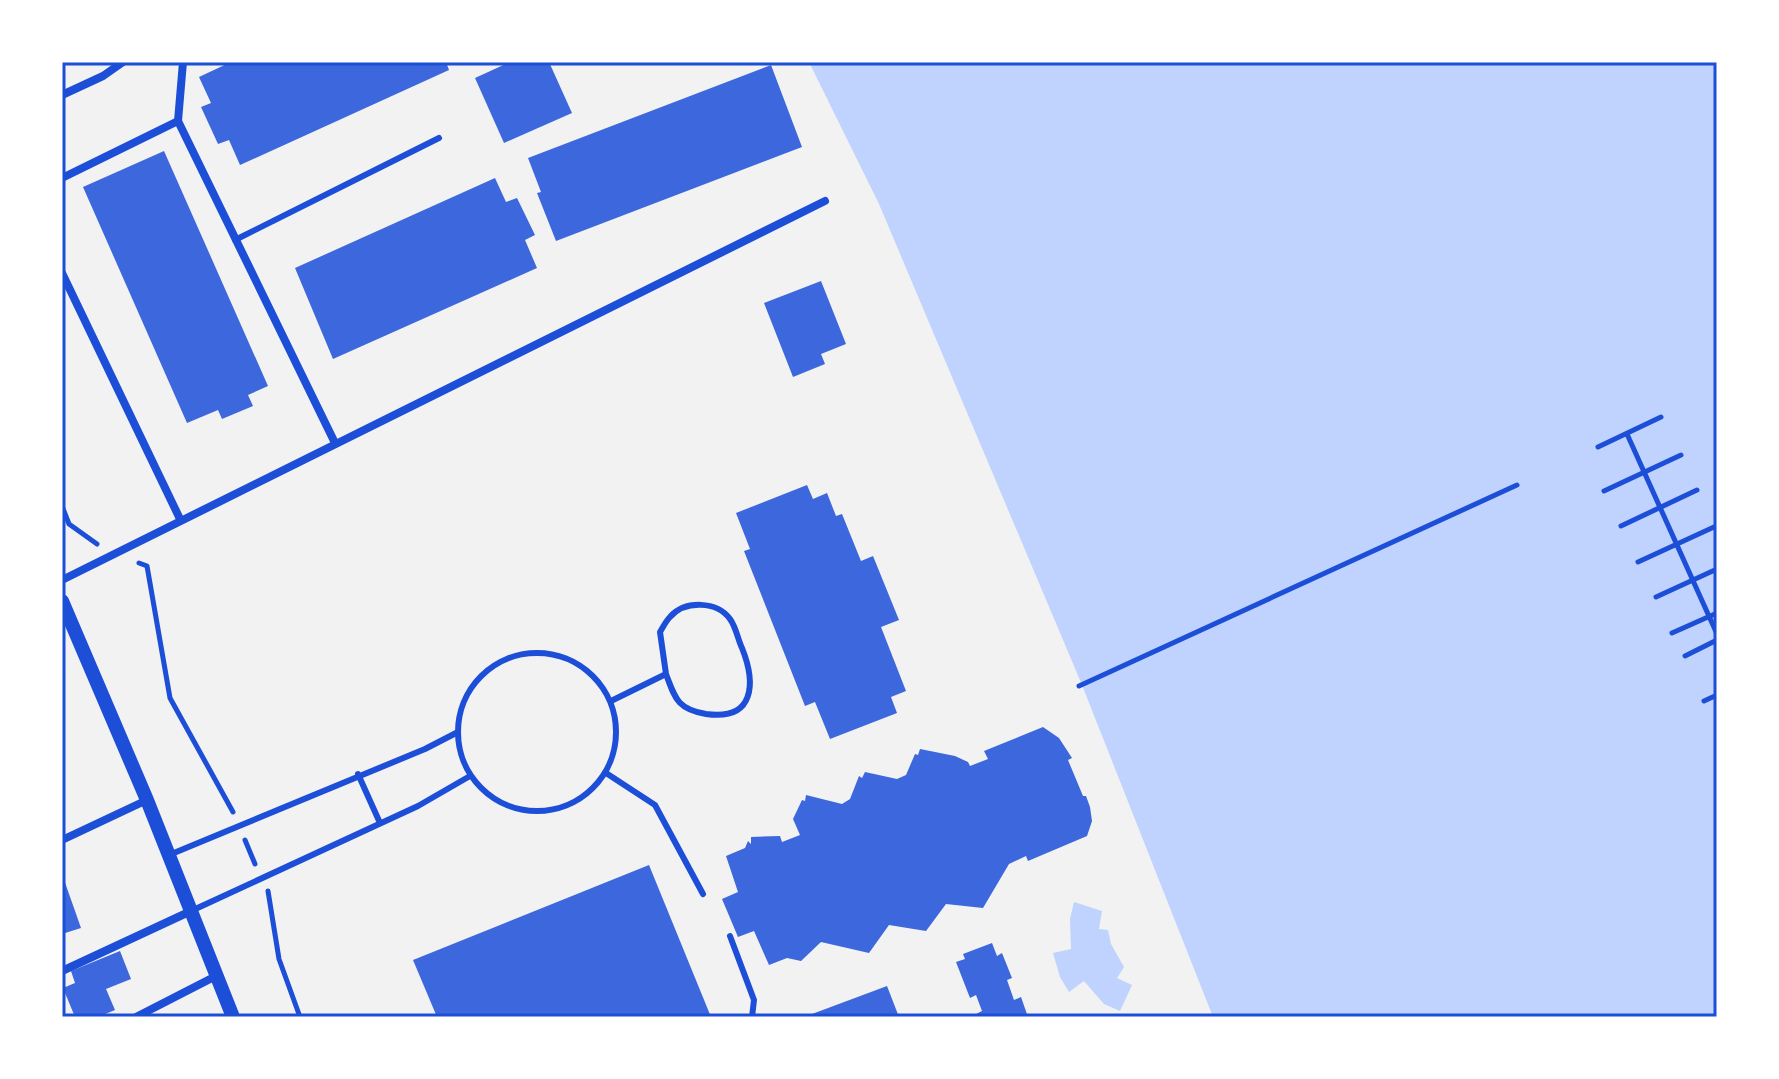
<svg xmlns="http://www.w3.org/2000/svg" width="1779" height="1079" font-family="Karla,sans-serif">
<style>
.water{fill:#bfd3fe}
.building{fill:#3d67dc}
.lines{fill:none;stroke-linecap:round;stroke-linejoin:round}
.path{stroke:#1d4ed8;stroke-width:5}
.service{stroke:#1d4ed8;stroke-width:6}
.minor{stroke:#1d4ed8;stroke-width:8}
.tertiary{stroke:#1d4ed8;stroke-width:14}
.neatline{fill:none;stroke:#1d4ed8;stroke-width:3}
</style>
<rect width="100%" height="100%" fill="#f2f2f2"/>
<!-- water -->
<g class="water">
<path d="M 809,62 L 1717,62 L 1717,1017 L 1213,1017 L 1082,685 L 879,204 Z"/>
<path d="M 1074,902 L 1102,911 L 1099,929 L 1108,930 L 1111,944 L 1124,967 L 1117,978 L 1132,985 L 1120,1011 L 1104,1004 L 1084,981 L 1069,992 L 1060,977 L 1053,953 L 1071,949 L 1070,919 Z"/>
</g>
<!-- building -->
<g class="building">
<path d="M 231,62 L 446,62 L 449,70 L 240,165 L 229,140 L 218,144 L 201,107 L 211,103 L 199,77 Z"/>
<path d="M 510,62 L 549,62 L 572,113 L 504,143 L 475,78 Z"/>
<path d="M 771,65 L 802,147 L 556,241 L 537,193 L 541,192 L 528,158 Z"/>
<path d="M 164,151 L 268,386 L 248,395 L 253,406 L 222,419 L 218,410 L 187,423 L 83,187 Z"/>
<path d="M 495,178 L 506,202 L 517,198 L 535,235 L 525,240 L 537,268 L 333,359 L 295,268 Z"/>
<path d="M 821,281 L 846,344 L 821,354 L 825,364 L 793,377 L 764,303 Z"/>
<path d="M 807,485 L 813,499 L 827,493 L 836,516 L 842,514 L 861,561 L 873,556 L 899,620 L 881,627 L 906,691 L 891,697 L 897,713 L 830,739 L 815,702 L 805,706 L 744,551 L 750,549 L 736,513 Z"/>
<path d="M 1043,727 L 1059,738 L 1072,758 L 1068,760 L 1083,796 L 1086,796 L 1090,807 L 1092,821 L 1087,836 L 1028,861 L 1026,856 L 1009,864 L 983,908 L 946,904 L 926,931 L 889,925 L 869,953 L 821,942 L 801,961 L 787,958 L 769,965 L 754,931 L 738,937 L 722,899 L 738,892 L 726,856 L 745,848 L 748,841 L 751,844 L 751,837 L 780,836 L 782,842 L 800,835 L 793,819 L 802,800 L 805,801 L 806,795 L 842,804 L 850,799 L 859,776 L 862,778 L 865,772 L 897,779 L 906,775 L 915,754 L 918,755 L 920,749 L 955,756 L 968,762 L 970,766 L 988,759 L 984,751 Z"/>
<path d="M 649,865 L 711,1017 L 437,1017 L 413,960 Z"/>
<path d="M 62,874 L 81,928 L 62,934 Z"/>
<path d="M 992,943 L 997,956 L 1002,953 L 1012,978 L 1007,980 L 1014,1000 L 1021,997 L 1028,1017 L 977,1017 L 976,1014 L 982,1011 L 976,995 L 970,998 L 956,962 L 965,959 L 963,954 Z"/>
<path d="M 120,951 L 131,979 L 106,989 L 115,1010 L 98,1017 L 75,1017 L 63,988 L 75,983 L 71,971 Z"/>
<path d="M 887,986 L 899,1017 L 804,1017 Z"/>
</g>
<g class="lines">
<!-- path -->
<g class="path">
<path d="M 1627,434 L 1717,634"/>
<path d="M 1598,447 L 1661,417"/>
<path d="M 1604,491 L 1681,455"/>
<path d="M 62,506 L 69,524 L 97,544"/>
<path d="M 1621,526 L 1697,490"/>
<path d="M 1638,562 L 1714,527"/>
<path d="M 139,563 L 147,566 L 170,698 L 233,812"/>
<path d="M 1656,597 L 1717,569"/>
<path d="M 1672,633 L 1717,613"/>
<path d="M 1685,656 L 1717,640"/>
<path d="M 1079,686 L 1517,485"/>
<path d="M 1704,701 L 1717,695"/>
<path d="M 245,840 L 255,864"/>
<path d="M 268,891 L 279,959 L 300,1017"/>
</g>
<!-- service -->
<g class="service">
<path d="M 235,240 L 439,138"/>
<circle cx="537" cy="732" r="79"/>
<path d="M 611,701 L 666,674 L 660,632 C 663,627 666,621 670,617 C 685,600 717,601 730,619 C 736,627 738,640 742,648 C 756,683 755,721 706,714 C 677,709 675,698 666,674"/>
<path d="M 606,773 L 655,805 L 703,894"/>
<path d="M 358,774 L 380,823"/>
<path d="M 169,855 L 425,749 L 458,732"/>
<path d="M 191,911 L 418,806 L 470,776"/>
<path d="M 730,936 L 754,1000 L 752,1017"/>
</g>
<!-- minor -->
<g class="minor">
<path d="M 183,62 L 178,121 L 335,443"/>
<path d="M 62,95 L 103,76 L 123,62"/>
<path d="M 62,178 L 178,121"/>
<path d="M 62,273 L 180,519"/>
<path d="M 62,580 L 825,201"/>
<path d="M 62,840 L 147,800"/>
<path d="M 62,971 L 191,911"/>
<path d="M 136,1017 L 216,976"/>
</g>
<!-- tertiary -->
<path class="tertiary" d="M 62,601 L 147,800 L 233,1017"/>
</g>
<!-- border -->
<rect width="1779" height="1079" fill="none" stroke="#ffffff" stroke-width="128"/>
<rect x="64" y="64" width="1651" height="951" class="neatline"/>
</svg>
